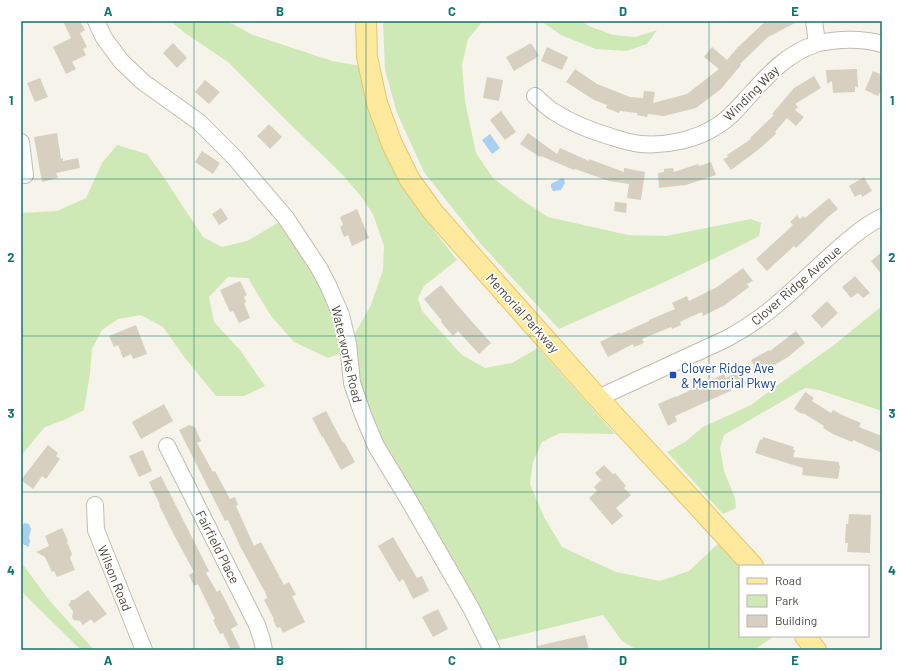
<svg xmlns="http://www.w3.org/2000/svg" width="903" height="671" font-family="Barlow,sans-serif">
<style>
.green{fill:#cee9b5}
.water{fill:#a9cff1}
.building{fill:#d7d0c1}
.lines{fill:none;stroke-linecap:round;stroke-linejoin:round}
.minor-casing{stroke:#c1bcae;stroke-width:18}
.major-casing{stroke:#e4c86b;stroke-width:22}
.minor{stroke:#fff;stroke-width:16}
.major{stroke:#fee99c;stroke-width:20}
.grid{fill:none;stroke:#0f766e;stroke-width:1;stroke-opacity:0.55}
.transit-dot{fill:#1a4fb4;stroke:#fff;stroke-width:1.5}
.labels{text-anchor:middle;dominant-baseline:central;stroke-width:3.5;stroke-linejoin:round;paint-order:stroke}
.street-label{font-size:13px;fill:#4a4539;stroke:#fff}
.transit-label{font-size:13px;fill:#164399;stroke:#fff;text-anchor:start}
.neatline{fill:none;stroke:#0f766e;stroke-width:1.5}
.grid-label{font-size:13px;text-anchor:middle;font-weight:bold;fill:#0f766e}
</style>
<rect width="100%" height="100%" fill="#f6f3eb"/>
<!-- green -->
<g class="green">
<path d="M 170,21 L 227,21 L 253,35 L 332,61 L 361,66 L 393,165 L 416,207 L 457,260 L 424,286 L 418,298 L 422,311 L 462,355 L 485,368 L 512,363 L 538,348 L 615,434 L 560,433 L 542,442 L 533,462 L 530,484 L 544,517 L 562,547 L 616,572 L 660,581 L 689,571 L 720,542 L 740,568 L 740,636 L 774,636 L 754,650 L 637,650 L 622,641 L 603,615 L 496,641 L 367,413 L 356,372 L 353,337 L 371,305 L 383,270 L 384,246 L 373,214 L 360,195 L 341,173 L 289,123 L 228,62 L 185,33 Z"/>
<path d="M 383,21 L 483,21 L 468,39 L 462,65 L 465,101 L 476,153 L 493,178 L 519,198 L 548,217 L 628,235 L 666,236 L 751,219 L 761,223 L 759,236 C 694,270 626,299 559,329 L 480,243 L 424,172 L 397,113 L 385,70 Z"/>
<path d="M 541,21 L 582,21 L 589,26 L 613,35 L 636,37 L 657,30 L 647,44 L 626,51 L 596,49 L 561,35 Z"/>
<path d="M 117,145 L 147,154 L 163,176 L 203,237 L 222,247 L 247,241 L 281,221 L 317,277 L 337,324 L 344,352 L 328,358 L 294,342 L 271,316 L 248,278 L 228,277 L 209,297 L 214,322 L 240,350 L 265,386 L 244,396 L 216,396 L 185,358 L 163,327 L 141,315 L 118,319 L 102,330 L 92,349 L 90,374 L 84,410 L 64,420 L 45,427 L 24,452 L 21,457 L 21,213 L 57,211 L 86,198 L 102,163 Z"/>
<path d="M 882,306 L 882,411 L 819,390 L 805,388 L 724,435 L 720,448 L 724,471 L 735,498 L 736,508 L 723,514 L 667,452 L 685,442 L 703,427 L 751,405 L 775,387 L 834,345 Z"/>
<path d="M 21,562 L 49,600 L 94,650 L 81,650 L 21,591 Z"/>
</g>
<!-- water -->
<g class="water">
<path d="M 490,134 L 500,148 L 492,154 L 482,140 Z"/>
<path d="M 562,178 L 564,179 L 565,183 L 561,190 L 553,191 L 551,187 L 551,184 Z"/>
<path d="M 24,523 L 29,524 L 31,529 L 29,537 L 30,542 L 29,544 L 29,546 L 27,547 L 26,545 L 24,545 C 19,540 20,529 24,523 Z"/>
</g>
<!-- building -->
<g class="building">
<path d="M 63,21 L 80,21 L 85,30 L 80,33 L 87,47 L 83,49 L 86,55 L 72,62 L 76,69 L 66,74 L 53,47 L 71,38 Z"/>
<path d="M 766,21 L 799,21 L 768,37 L 740,64 L 741,65 L 721,89 L 696,108 L 664,116 L 648,114 L 647,117 L 637,115 L 637,113 L 620,111 L 619,113 L 606,108 L 607,105 L 594,100 L 566,82 L 575,69 L 597,84 L 630,97 L 643,98 L 644,91 L 655,92 L 653,103 L 687,94 L 719,69 L 704,57 L 712,47 L 727,60 L 737,48 Z"/>
<path d="M 173,43 L 187,58 L 177,68 L 163,53 Z"/>
<path d="M 531,43 L 539,56 L 514,71 L 506,57 Z"/>
<path d="M 547,47 L 568,57 L 562,70 L 541,61 Z"/>
<path d="M 857,69 L 858,88 L 855,86 L 855,92 L 833,93 L 832,81 L 827,84 L 826,70 Z"/>
<path d="M 873,71 L 882,75 L 882,88 L 878,96 L 865,90 Z"/>
<path d="M 814,76 L 821,88 L 795,104 L 798,107 L 795,110 L 804,117 L 796,126 L 787,118 L 775,132 L 776,134 L 758,150 L 731,170 L 723,159 L 728,157 L 727,155 L 751,139 L 750,138 L 774,115 L 772,114 L 794,88 Z"/>
<path d="M 487,77 L 503,80 L 499,101 L 483,98 Z"/>
<path d="M 40,78 L 48,97 L 35,102 L 27,83 Z"/>
<path d="M 205,80 L 220,92 L 209,104 L 195,92 Z"/>
<path d="M 501,111 L 516,132 L 505,140 L 490,120 Z"/>
<path d="M 269,124 L 282,137 L 270,149 L 257,136 Z"/>
<path d="M 57,133 L 61,159 L 63,158 L 63,161 L 78,158 L 80,168 L 56,173 L 58,178 L 42,182 L 34,137 Z"/>
<path d="M 528,133 L 557,154 L 560,148 L 589,161 L 589,159 L 624,172 L 624,168 L 645,172 L 641,200 L 627,198 L 629,184 L 609,181 L 575,169 L 574,170 L 541,156 L 540,157 L 520,144 Z"/>
<path d="M 202,151 L 220,163 L 213,174 L 195,162 Z"/>
<path d="M 711,162 L 716,175 L 686,185 L 659,188 L 658,173 L 664,172 L 664,169 L 673,168 L 674,172 L 698,164 L 699,166 Z"/>
<path d="M 864,177 L 872,191 L 862,197 L 861,194 L 855,197 L 849,186 Z"/>
<path d="M 829,198 L 838,209 L 828,217 L 796,248 L 794,246 L 767,271 L 756,259 L 793,225 L 790,222 L 797,215 L 800,219 L 803,216 L 805,218 Z"/>
<path d="M 615,202 L 627,203 L 626,213 L 614,211 Z"/>
<path d="M 221,208 L 228,219 L 219,225 L 212,214 Z"/>
<path d="M 357,209 L 369,238 L 352,246 L 348,235 L 344,237 L 340,227 L 343,225 L 340,217 Z"/>
<path d="M 882,252 L 882,275 L 871,261 Z"/>
<path d="M 743,268 L 753,281 L 747,284 L 749,287 L 725,305 L 703,316 L 702,312 L 690,317 L 680,322 L 681,325 L 672,329 L 671,327 L 642,339 L 644,343 L 634,347 L 633,344 L 608,357 L 600,342 L 620,332 L 620,334 L 649,321 L 649,320 L 675,309 L 672,303 L 687,296 L 689,301 L 717,287 Z"/>
<path d="M 855,276 L 870,293 L 863,298 L 858,293 L 851,298 L 842,287 Z"/>
<path d="M 240,281 L 247,295 L 244,297 L 246,302 L 244,303 L 250,318 L 239,323 L 233,311 L 230,312 L 220,290 Z"/>
<path d="M 441,285 L 459,307 L 491,343 L 479,354 L 458,331 L 453,336 L 441,322 L 442,321 L 424,299 Z"/>
<path d="M 827,301 L 838,313 L 822,328 L 811,316 Z"/>
<path d="M 136,325 L 147,354 L 133,359 L 131,354 L 123,358 L 118,345 L 114,347 L 109,336 Z"/>
<path d="M 796,331 L 805,343 L 788,357 L 759,374 L 751,360 L 769,350 L 770,351 Z"/>
<path d="M 740,371 L 746,384 L 675,416 L 677,421 L 668,426 L 658,404 L 676,396 L 676,397 L 724,374 L 726,378 Z"/>
<path d="M 805,392 L 814,398 L 812,401 L 831,413 L 833,410 L 842,415 L 861,423 L 859,427 L 882,436 L 882,453 L 853,440 L 852,442 L 833,434 L 823,428 L 824,426 L 803,413 L 802,414 L 794,409 Z"/>
<path d="M 164,404 L 173,421 L 141,439 L 132,422 Z"/>
<path d="M 326,411 L 343,443 L 344,442 L 355,462 L 341,470 L 323,437 L 322,437 L 312,418 Z"/>
<path d="M 189,425 L 195,427 L 201,441 L 197,443 L 213,472 L 215,471 L 230,499 L 235,497 L 238,505 L 236,506 L 254,546 L 261,542 L 284,585 L 289,582 L 296,595 L 292,596 L 305,622 L 283,633 L 280,627 L 277,628 L 273,620 L 274,619 L 264,600 L 267,598 L 266,594 L 241,548 L 228,520 L 225,521 L 179,430 Z"/>
<path d="M 763,437 L 794,447 L 793,450 L 795,450 L 793,457 L 839,462 L 839,465 L 840,466 L 838,479 L 802,475 L 803,468 L 755,453 L 760,439 L 762,440 Z"/>
<path d="M 48,445 L 58,453 L 56,456 L 60,459 L 46,479 L 42,476 L 33,489 L 21,480 Z"/>
<path d="M 143,450 L 152,471 L 139,477 L 129,456 Z"/>
<path d="M 604,465 L 613,474 L 615,473 L 626,486 L 624,488 L 631,495 L 616,508 L 623,516 L 612,525 L 589,498 L 597,491 L 594,487 L 601,480 L 595,473 Z"/>
<path d="M 161,476 L 209,571 L 206,573 L 217,592 L 220,590 L 238,625 L 231,629 L 241,650 L 231,650 L 223,633 L 220,634 L 213,620 L 215,619 L 198,584 L 194,586 L 189,575 L 194,572 L 179,544 L 174,535 L 159,505 L 160,505 L 149,482 Z"/>
<path d="M 849,514 L 871,515 L 870,553 L 847,552 L 848,543 L 845,543 L 846,524 L 848,524 Z"/>
<path d="M 62,528 L 68,541 L 67,542 L 72,554 L 70,558 L 75,570 L 57,577 L 54,571 L 52,572 L 45,557 L 36,552 L 49,546 L 45,536 Z"/>
<path d="M 393,537 L 417,578 L 422,576 L 429,591 L 413,599 L 403,579 L 399,582 L 378,546 Z"/>
<path d="M 88,590 L 107,614 L 94,623 L 91,619 L 83,625 L 80,621 L 74,620 L 72,618 L 73,611 L 68,604 L 70,603 L 71,600 L 74,600 Z"/>
<path d="M 438,609 L 448,629 L 433,637 L 422,617 Z"/>
<path d="M 585,635 L 589,650 L 537,650 L 537,646 Z"/>
</g>
<g class="lines">
<defs>
<g id="minor">
<path d="M 96,21 L 104,38 L 121,61 L 143,82 L 199,122 L 235,158 L 286,218 L 319,268 L 328,285 L 341,315 L 348,344 L 352,383 L 363,415 L 376,446 L 407,497 L 471,608 L 492,650"/>
<path d="M 814,21 L 817,43"/>
<path d="M 535,96 C 542,102 548,109 556,113 C 573,124 592,131 612,137 C 621,140 631,143 641,144 C 666,146 696,140 717,126 C 729,119 738,108 748,97 C 767,76 787,53 816,44 C 821,42 826,42 831,41 C 848,39 865,39 882,44"/>
<path d="M 21,142 L 25,175"/>
<path d="M 598,398 L 726,339 C 763,320 789,294 819,266 C 839,248 858,229 882,217"/>
<path d="M 167,446 L 257,625 L 262,640 L 264,650"/>
<path d="M 95,505 L 96,530 L 144,650"/>
</g>
<g id="major">
<path d="M 366,21 L 367,57 L 377,103 L 392,144 L 410,180 L 433,212 L 509,298 L 598,398 L 753,566"/>
<path d="M 805,636 L 816,650"/>
</g>
</defs>
<!-- minor casing -->
<use href="#minor" class="minor-casing"/>
<!-- major casing -->
<use href="#major" class="major-casing"/>
<!-- minor -->
<use href="#minor" class="minor"/>
<!-- major -->
<use href="#major" class="major"/>
</g>
<!-- grid -->
<path class="grid" d="M 194,21 L 194,650M 366,21 L 366,650M 537,21 L 537,650M 709,21 L 709,650M 21,179 L 882,179M 21,336 L 882,336M 21,492 L 882,492"/>
<!-- markers -->
<rect class="transit-dot" x="669" y="371" width="8" height="8" rx="2"/>
<g class="labels">
<!-- street labels -->
<g class="street-label">
<text transform="translate(751 93) rotate(-45)">Winding Way</text>
<text transform="translate(796 285) rotate(-41)">Clover Ridge Avenue</text>
<text transform="translate(523 313) rotate(48)">Memorial Parkway</text>
<text transform="translate(347 354) rotate(77)">Waterworks Road</text>
<text transform="translate(218 547) rotate(63)">Fairfield Place</text>
<text transform="translate(115 578) rotate(68)">Wilson Road</text>
</g>
<!-- transit labels -->
<g class="transit-label">
<text x="681" y="368">Clover Ridge Ave<tspan x="681" dy="15">&amp; Memorial Pkwy</tspan></text>
</g>
</g>
<!-- border -->
<rect width="903" height="671" fill="none" stroke="#ffffff" stroke-width="44"/>
<!-- legend -->
<rect x="739" y="565" width="130" height="72" fill="#ffffff" stroke="#b7b5b0"/>
<rect x="747" y="578" width="20" height="6" fill="#fee99c" stroke="#b7b5b0"/>
<text x="775" y="585" font-size="12" fill="#4a4539">Road</text>
<rect x="747" y="595" width="20" height="12" fill="#cee9b5" stroke="#b7b5b0"/>
<text x="775" y="605" font-size="12" fill="#4a4539">Park</text>
<rect x="747" y="615" width="20" height="12" fill="#d7d0c1" stroke="#b7b5b0"/>
<text x="775" y="625" font-size="12" fill="#4a4539">Building</text>
<rect x="22" y="22" width="859" height="627" class="neatline"/>
<g class="grid-label">
<text x="108" y="16">A</text>
<text x="280" y="16">B</text>
<text x="452" y="16">C</text>
<text x="623" y="16">D</text>
<text x="795" y="16">E</text>
<text x="11" y="105">1</text>
<text x="892" y="105">1</text>
<text x="11" y="262">2</text>
<text x="892" y="262">2</text>
<text x="11" y="418">3</text>
<text x="892" y="418">3</text>
<text x="11" y="575">4</text>
<text x="892" y="575">4</text>
<text x="108" y="665">A</text>
<text x="280" y="665">B</text>
<text x="452" y="665">C</text>
<text x="623" y="665">D</text>
<text x="795" y="665">E</text>
</g>
</svg>
